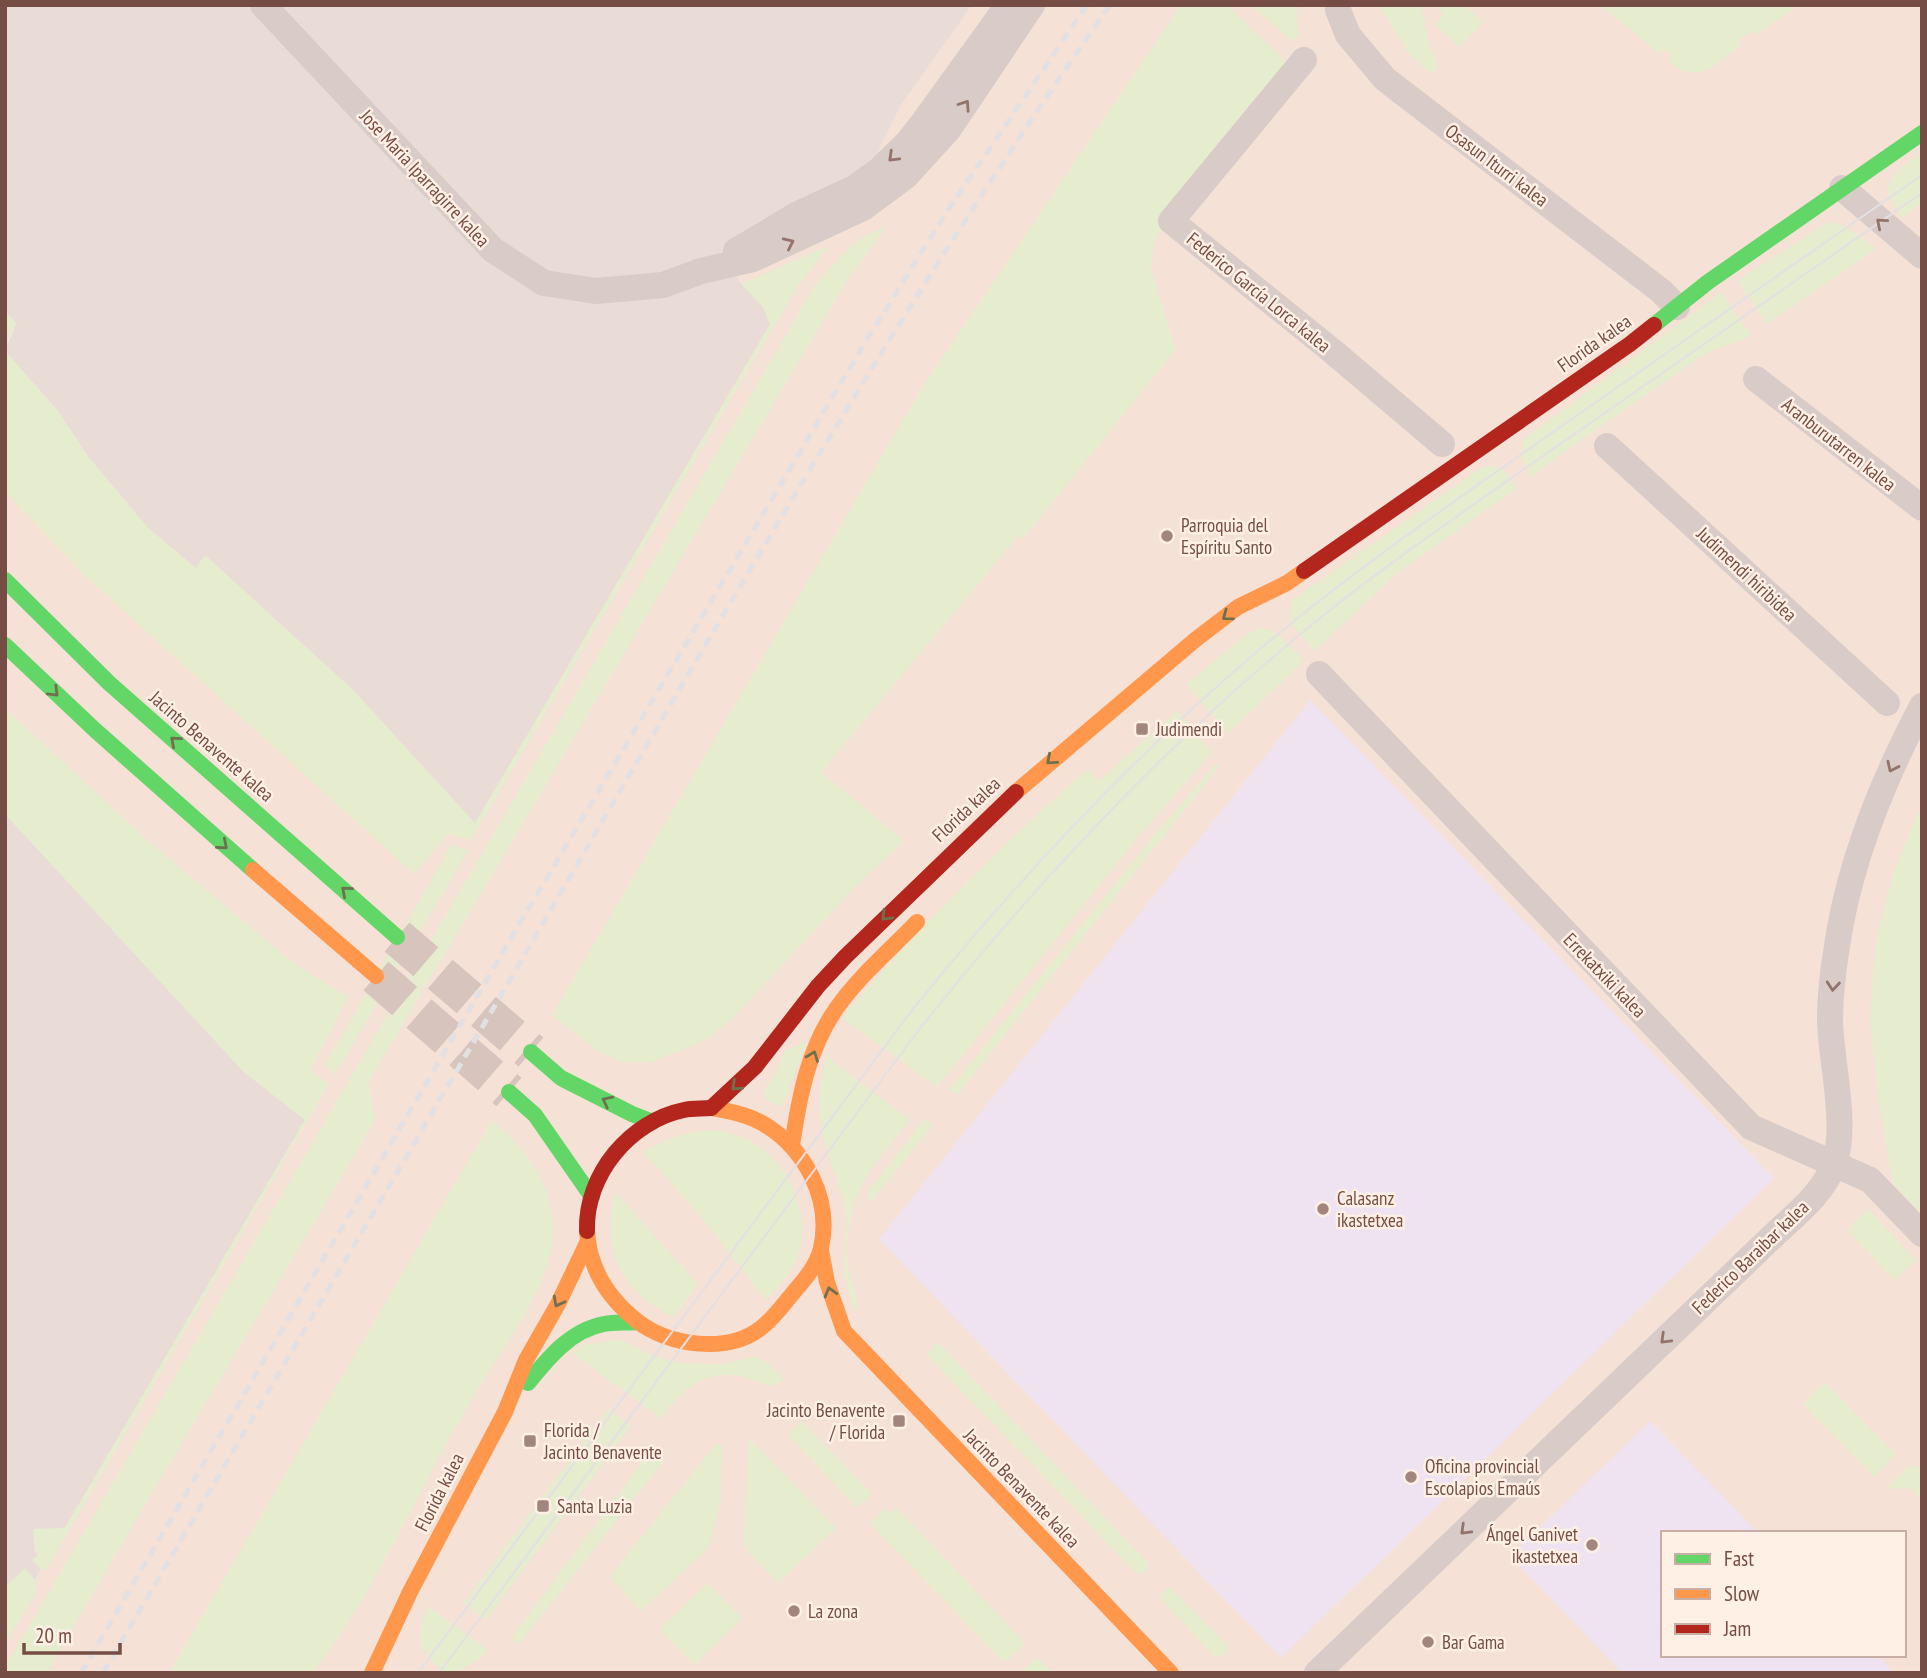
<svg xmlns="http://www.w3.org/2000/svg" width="1927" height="1678" font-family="'PT Sans Narrow',sans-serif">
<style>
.residential{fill:#f5e1d6;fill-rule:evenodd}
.industrial{fill:#e9dcd7}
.education{fill:#efe3f1}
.green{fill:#e6ecce}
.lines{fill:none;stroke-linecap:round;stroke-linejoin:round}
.primary-tunnel{stroke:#d6c4bd;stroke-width:38;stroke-dasharray:38 19;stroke-linecap:butt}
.street{stroke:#d8cbc8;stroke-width:26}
.fast{stroke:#63d668;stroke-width:16}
.slow{stroke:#ff974d;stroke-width:16}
.jam{stroke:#b3261e;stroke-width:16}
.tram{stroke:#e3e0e3;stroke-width:2}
.rail{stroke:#e3e0e3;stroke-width:5;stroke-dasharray:10 7;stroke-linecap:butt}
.oneway{stroke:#93736c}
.oneway2{stroke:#706f4e}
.poi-dot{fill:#a2857d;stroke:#fff0e6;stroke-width:2.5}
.labels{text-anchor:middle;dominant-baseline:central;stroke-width:5;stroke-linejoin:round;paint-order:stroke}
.street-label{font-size:19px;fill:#754d45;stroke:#fff0e6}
.poi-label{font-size:19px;fill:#754d45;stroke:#fff0e6;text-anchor:start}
</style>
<rect width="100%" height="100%" fill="#f7ece5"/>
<!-- residential -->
<path class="residential" d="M 972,5 L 1922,5 L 1922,1673 L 5,1673 L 5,1644 L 37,1591 L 35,1580 L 305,1120 L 244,1072 L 5,814 L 5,351 L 741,284 L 730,258 L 857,195 L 901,105 ZM 1663,1533 L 1904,1533 L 1904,1655 L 1663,1655 Z"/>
<!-- industrial -->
<g class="industrial">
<path d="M 5,5 L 972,5 L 901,105 L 857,195 L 730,258 L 741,284 L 764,307 L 770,324 L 475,824 L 353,690 L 205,556 L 196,568 L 148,528 L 87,455 L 58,411 L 5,351 L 16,323 L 5,312 Z"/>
<path d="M 5,814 L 244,1072 L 305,1120 L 45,1562 L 35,1580 L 37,1591 L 5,1644 Z"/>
</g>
<!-- education -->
<g class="education">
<path d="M 1310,700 L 1774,1178 L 1281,1658 L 879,1239 Z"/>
<path d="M 1650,1421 L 1759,1533 L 1663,1533 L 1663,1655 L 1877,1655 L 1894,1673 L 1622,1673 L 1510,1556 Z"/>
</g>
<!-- green -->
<g class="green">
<path d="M 1181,5 L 1227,5 L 1290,66 L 1171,214 L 1154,242 L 1151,270 L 1176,349 L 1022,540 L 1018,536 L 821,772 L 904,841 L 858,884 L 729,1022 L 702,1042 L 652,1062 L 622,1062 L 599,1052 L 552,1015 L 923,386 Z"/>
<path d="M 1250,5 L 1296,5 L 1299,35 L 1292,41 Z"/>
<path d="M 1379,5 L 1421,5 L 1429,44 L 1438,67 L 1434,72 L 1429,72 L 1407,51 Z"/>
<path d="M 1434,5 L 1465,5 L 1483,22 L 1459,47 L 1435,24 L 1444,14 Z"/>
<path d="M 1600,5 L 1799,5 L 1756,35 L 1753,31 L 1737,41 L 1740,46 C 1714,64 1698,87 1669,61 L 1673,57 L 1664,49 L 1659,53 Z"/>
<path d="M 1922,152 L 1922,203 L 1902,218 C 1898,211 1892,204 1889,197 C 1882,177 1909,162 1922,152 Z"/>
<path d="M 1834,222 L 1841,224 L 1877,248 L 1767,324 L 1737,281 L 1825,224 Z"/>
<path d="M 887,226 L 843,287 L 369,1081 L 375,1120 C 266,1305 153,1487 47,1673 L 5,1673 L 5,1667 L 811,292 C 835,261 849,241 887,226 Z"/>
<path d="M 824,248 L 827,248 L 797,287 L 471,840 L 448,834 L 414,874 L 81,572 L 5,492 L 5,351 L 58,411 L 87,455 L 148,528 L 196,568 L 205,555 L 353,690 L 475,823 L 770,325 L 763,307 L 741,284 Z"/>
<path d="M 1721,292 L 1751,335 C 1735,345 1718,347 1702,356 L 1561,454 L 1532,477 L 1521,459 L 1523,440 Z"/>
<path d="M 5,312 L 16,323 L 5,348 Z"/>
<path d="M 1490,466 L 1503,470 L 1517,488 L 1399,572 L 1314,651 L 1289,621 L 1291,601 L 1482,467 Z"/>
<path d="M 1259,628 C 1279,629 1292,648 1304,661 L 1228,733 L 1186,684 L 1247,634 Z"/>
<path d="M 5,708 L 146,839 L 292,962 L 348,997 L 310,1070 L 329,1084 L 46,1570 L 41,1569 L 32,1560 L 38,1555 L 35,1552 L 33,1529 L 65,1528 L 305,1120 L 244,1072 L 5,814 Z"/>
<path d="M 1177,711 L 1212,752 L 1139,836 L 937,1087 L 842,1018 C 917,928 1001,847 1087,769 L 1099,781 Z"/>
<path d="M 1216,764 L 1220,766 L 957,1095 L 949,1090 L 1156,833 Z"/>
<path d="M 1922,810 L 1922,1214 L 1892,1182 L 1877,1087 L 1870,1018 L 1875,948 L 1891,880 L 1917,815 Z"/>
<path d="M 452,844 L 468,851 L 335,1074 L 325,1064 Z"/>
<path d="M 807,1041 L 782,1107 L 767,1100 L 763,1092 L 774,1077 L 785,1051 Z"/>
<path d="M 826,1056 L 910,1120 C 896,1139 871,1165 861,1186 C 850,1209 846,1240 848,1266 C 850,1283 862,1296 855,1313 L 844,1273 L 846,1219 L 843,1199 L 825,1146 L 820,1119 L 819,1098 Z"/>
<path d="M 925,1118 L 933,1125 L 872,1201 L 867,1198 L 871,1187 Z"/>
<path d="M 492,1120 C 530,1153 558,1191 552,1243 C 545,1297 494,1359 467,1407 C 415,1497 377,1588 313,1673 L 169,1673 Z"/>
<path d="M 715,1130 C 731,1133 746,1137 760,1147 C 797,1173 816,1231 790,1271 C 784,1282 774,1291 766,1300 L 702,1218 L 643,1152 C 667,1138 687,1131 715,1130 Z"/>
<path d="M 616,1193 L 698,1284 L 674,1317 C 625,1296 597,1246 616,1193 Z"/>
<path d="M 1868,1209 L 1916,1260 L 1894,1280 L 1847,1230 Z"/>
<path d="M 622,1340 L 646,1353 L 681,1363 L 724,1364 L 753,1357 L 759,1358 L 767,1362 L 784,1379 L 774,1386 C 763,1385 753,1380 743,1377 C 706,1368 680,1391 661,1419 L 571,1352 L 584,1344 Z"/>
<path d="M 938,1342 L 1148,1563 L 1147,1569 L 1142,1574 L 1136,1573 L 926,1354 Z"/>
<path d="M 1825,1382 L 1896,1455 L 1874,1477 L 1803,1404 Z"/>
<path d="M 608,1409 L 631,1426 L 486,1620 L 463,1603 Z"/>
<path d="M 802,1421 L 872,1494 L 857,1508 L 790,1437 L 790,1432 Z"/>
<path d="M 750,1439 L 836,1528 L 778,1583 L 744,1547 L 748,1441 Z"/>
<path d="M 717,1443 L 722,1446 L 721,1501 L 708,1548 L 641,1611 L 610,1578 L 616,1568 Z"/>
<path d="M 645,1458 L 664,1461 L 519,1644 L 511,1638 Z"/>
<path d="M 1908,1467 L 1922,1467 L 1922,1501 L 1910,1488 L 1886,1489 Z"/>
<path d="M 896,1507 L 1024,1642 L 1024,1645 L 1008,1660 L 1001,1660 L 870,1523 L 885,1508 L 890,1513 Z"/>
<path d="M 25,1568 L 35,1580 L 37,1591 L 5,1644 L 5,1587 Z"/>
<path d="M 708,1583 L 742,1618 L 694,1665 L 659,1629 Z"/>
<path d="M 1170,1587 L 1227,1645 L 1228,1650 L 1220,1657 L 1214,1656 L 1162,1601 L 1160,1594 Z"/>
<path d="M 428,1606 L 488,1650 C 477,1661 460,1673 444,1673 C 417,1646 414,1643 428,1606 Z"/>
<path d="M 1038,1658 L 1054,1673 L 1020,1673 L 1036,1659 Z"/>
</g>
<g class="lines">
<!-- primary-tunnel -->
<g class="primary-tunnel">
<path d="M 397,937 L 531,1052"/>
<path d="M 376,976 L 509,1092"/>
</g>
<!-- street -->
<g class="street">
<path d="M 263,5 L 493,250 L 544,283 L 596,291 L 663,285 L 701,271 L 753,259 L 863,208 L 906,176 L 948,130 L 1032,5"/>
<path d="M 1338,5 L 1338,10 L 1348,35 L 1385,79 L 1661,291 L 1677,307"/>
<path d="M 1304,60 L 1171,221 L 1331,350 L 1442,444"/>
<path d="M 1842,188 L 1922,256"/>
<path d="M 736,251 L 798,214 L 854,188 L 878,171 L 907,143 L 922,124 L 1008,5"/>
<path d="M 1756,379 L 1922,508"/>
<path d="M 1607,446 L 1887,703"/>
<path d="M 1319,674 L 1751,1127 L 1870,1180 L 1922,1234"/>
<path d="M 1317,1673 L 1772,1237 C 1794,1216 1823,1194 1834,1164 C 1848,1127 1831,1061 1830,1021 C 1830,997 1833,970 1837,946 C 1849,863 1883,780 1922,706"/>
</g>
<!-- fast -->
<g class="fast">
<path d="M 1654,325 L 1708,282 L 1922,133"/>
<path d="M 5,580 L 109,683 L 397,937"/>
<path d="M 5,645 L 95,730 L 253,870"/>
<path d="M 531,1052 L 561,1078 L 632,1114 L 653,1122"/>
<path d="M 509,1092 L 535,1115 L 592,1197"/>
<path d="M 528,1383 C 548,1358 571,1330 604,1324 C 615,1322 626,1323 637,1322"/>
</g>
<!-- slow -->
<g class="slow">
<path d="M 1016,792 L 1195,640 L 1238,607 L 1287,583 L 1304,571"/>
<path d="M 253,870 L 376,976"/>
<path d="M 792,1146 C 799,1098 808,1049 836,1009 C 859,976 890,950 917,922"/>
<path d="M 587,1231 C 589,1268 608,1298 637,1321 C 669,1346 727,1354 761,1328 C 774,1318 783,1305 793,1293 C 804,1280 817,1266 821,1248 C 832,1199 805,1148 762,1123 C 746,1114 728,1111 711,1108"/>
<path d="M 821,1251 L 827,1282 L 844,1331 L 1171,1673"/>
<path d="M 372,1673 L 410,1592 L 505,1412 L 526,1360 L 558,1304 L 588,1241"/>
</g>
<!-- jam -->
<g class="jam">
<path d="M 1304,571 L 1630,344 L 1654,325"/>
<path d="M 711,1108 L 755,1067 L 818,986 L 845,957 L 1016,792"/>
<path d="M 587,1231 C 585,1175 630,1121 684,1110 C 693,1108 702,1109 711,1108"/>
</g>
<!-- tram -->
<g class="tram">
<path d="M 418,1673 L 909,1014 C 1010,889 1117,773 1238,668 C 1335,583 1441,511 1546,437 C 1671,350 1796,262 1922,175"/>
<path d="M 439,1673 L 921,1027 C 1042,876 1174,735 1325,614 C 1390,562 1459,515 1527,467 C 1658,375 1791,285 1922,193"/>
</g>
<!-- rail -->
<g class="rail">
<path d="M 81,1673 L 513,935 L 860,351 L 944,216 L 1087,5"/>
<path d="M 103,1673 C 260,1405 418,1138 574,870 C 745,577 915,283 1110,5"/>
</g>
</g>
<!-- one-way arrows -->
<defs><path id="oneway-chevron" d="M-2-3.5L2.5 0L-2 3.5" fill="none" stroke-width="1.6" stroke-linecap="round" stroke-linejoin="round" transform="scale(1.75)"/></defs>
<g class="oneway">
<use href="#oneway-chevron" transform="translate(965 105) rotate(-56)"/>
<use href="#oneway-chevron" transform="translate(893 157) rotate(136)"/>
<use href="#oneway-chevron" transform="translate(1881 223) rotate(-139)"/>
<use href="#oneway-chevron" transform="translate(789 243) rotate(-25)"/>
<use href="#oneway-chevron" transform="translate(1892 767) rotate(115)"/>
<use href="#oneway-chevron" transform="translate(1833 986) rotate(95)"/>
<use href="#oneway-chevron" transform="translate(1665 1339) rotate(136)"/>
<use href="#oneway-chevron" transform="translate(1465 1530) rotate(136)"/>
</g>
<g class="oneway2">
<use href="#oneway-chevron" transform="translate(1227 616) rotate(143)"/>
<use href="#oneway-chevron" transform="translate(54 692) rotate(44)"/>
<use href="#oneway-chevron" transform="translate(175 741) rotate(-139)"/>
<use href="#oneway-chevron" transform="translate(1051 760) rotate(139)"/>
<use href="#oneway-chevron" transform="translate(223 845) rotate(41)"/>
<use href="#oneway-chevron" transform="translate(346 891) rotate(-139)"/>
<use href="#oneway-chevron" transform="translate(886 916) rotate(135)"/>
<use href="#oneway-chevron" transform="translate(813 1056) rotate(-69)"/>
<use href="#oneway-chevron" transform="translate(736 1086) rotate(137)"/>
<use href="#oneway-chevron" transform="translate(607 1101) rotate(-153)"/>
<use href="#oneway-chevron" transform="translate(830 1292) rotate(-106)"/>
<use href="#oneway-chevron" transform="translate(558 1302) rotate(118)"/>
</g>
<!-- markers -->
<g class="poi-dot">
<circle cx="1167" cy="536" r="7"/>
<rect x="1135" y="722" width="14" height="14" rx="3.5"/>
<circle cx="1323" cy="1209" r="7"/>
<rect x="892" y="1414" width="14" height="14" rx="3.5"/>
<rect x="523" y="1434" width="14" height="14" rx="3.5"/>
<circle cx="1411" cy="1477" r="7"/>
<rect x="536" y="1499" width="14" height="14" rx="3.5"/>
<circle cx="1592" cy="1545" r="7"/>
<circle cx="794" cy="1611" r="7"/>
<circle cx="1428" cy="1642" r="7"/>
</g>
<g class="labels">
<!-- street labels -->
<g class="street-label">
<text transform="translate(1497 165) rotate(37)">Osasun Iturri kalea</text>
<text transform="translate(425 178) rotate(47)">Jose Maria Iparragirre kalea</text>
<text transform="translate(1259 292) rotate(39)">Federico García Lorca kalea</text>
<text transform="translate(1594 343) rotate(-35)">Florida kalea</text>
<text transform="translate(1839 444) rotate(38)">Aranburutarren kalea</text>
<text transform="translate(1747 574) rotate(43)">Judimendi hiribidea</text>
<text transform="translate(212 746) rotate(41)">Jacinto Benavente kalea</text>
<text transform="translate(966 809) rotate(-43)">Florida kalea</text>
<text transform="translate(1605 975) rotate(46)">Errekatxiki kalea</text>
<text transform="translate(1750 1257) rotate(-44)">Federico Baraibar kalea</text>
<text transform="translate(1022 1488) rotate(46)">Jacinto Benavente kalea</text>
<text transform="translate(439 1492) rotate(-63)">Florida kalea</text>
</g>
<!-- poi labels -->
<g class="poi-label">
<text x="1181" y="525">Parroquia del<tspan x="1181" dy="22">Espíritu Santo</tspan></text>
<text x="1156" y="729">Judimendi</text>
<text x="1337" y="1198">Calasanz<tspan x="1337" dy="22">ikastetxea</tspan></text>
<text x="885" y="1410" text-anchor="end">Jacinto Benavente<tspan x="885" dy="22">/ Florida</tspan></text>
<text x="544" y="1430">Florida /<tspan x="544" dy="22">Jacinto Benavente</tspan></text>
<text x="1425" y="1466">Oficina provincial<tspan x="1425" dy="22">Escolapios Emaús</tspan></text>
<text x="557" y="1506">Santa Luzia</text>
<text x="1578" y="1534" text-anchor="end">Ángel Ganivet<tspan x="1578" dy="22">ikastetxea</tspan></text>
<text x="808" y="1611">La zona</text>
<text x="1442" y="1642">Bar Gama</text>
</g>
</g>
<!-- border -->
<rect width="1927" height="1678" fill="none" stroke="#754d45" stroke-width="14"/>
<!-- legend -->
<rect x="1661" y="1531" width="245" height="126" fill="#fff0e6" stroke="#c8afa6" stroke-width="2"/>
<rect x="1675" y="1554" width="35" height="10" fill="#63d668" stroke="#c8afa6" stroke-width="2"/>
<text x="1724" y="1566" font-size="21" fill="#754d45">Fast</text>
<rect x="1675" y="1589" width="35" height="10" fill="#ff974d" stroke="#c8afa6" stroke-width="2"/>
<text x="1724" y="1601" font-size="21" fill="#754d45">Slow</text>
<rect x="1675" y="1624" width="35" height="10" fill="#b3261e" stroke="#c8afa6" stroke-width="2"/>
<text x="1724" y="1636" font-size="21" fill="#754d45">Jam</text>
<!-- scale -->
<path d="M24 1643v10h96v-10" fill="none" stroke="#754d45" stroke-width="3.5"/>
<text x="35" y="1643" font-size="21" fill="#754d45" stroke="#fff0e6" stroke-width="5" paint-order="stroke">20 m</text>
</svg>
